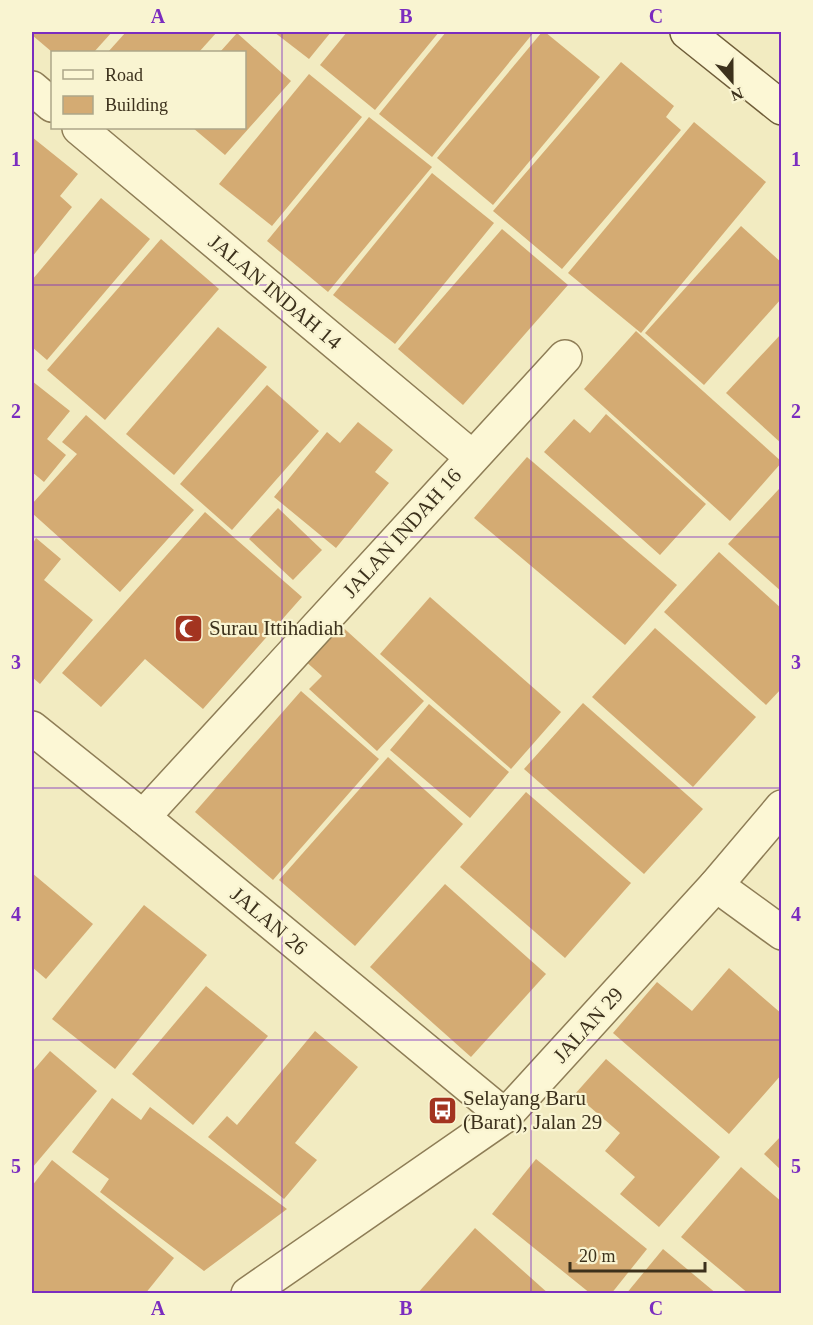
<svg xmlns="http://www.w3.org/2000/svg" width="813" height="1325" font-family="Georgia,serif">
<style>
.building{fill:#d4ab73}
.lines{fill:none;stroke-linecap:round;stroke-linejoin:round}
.street-casing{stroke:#8e7d56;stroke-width:36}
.secondary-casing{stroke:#6f5d39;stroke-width:36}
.street{stroke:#fcf7d5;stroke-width:33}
.secondary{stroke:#fcf7d5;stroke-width:33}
.grid{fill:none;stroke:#7b2cbf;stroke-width:1.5;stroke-opacity:0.55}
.labels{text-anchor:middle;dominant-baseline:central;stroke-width:4.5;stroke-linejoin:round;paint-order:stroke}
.street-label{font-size:21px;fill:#3c311c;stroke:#f9f4d1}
.poi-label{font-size:21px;fill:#3c311c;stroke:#f9f4d1;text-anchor:start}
.neatline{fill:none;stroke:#7b2cbf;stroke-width:2}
.grid-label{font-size:20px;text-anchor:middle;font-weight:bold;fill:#7b2cbf}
</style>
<rect width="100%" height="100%" fill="#f2ebc1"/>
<!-- building -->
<g class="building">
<path d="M 32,32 L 112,32 L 94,52 L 52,52 L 32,35 Z"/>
<path d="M 126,32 L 217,32 L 199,52 L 108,52 Z"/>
<path d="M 274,32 L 331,32 L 309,59 Z"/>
<path d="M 347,32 L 439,32 L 375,110 L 320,65 Z"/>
<path d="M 446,32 L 534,32 L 432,157 L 379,114 Z"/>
<path d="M 542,32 L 545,32 L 600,77 L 493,205 L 437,158 Z"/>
<path d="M 237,33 L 291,81 L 225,155 L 193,128 L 244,128 L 244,52 L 220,52 Z"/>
<path d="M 621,62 L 674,106 L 666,117 L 681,130 L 562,269 L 493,211 Z"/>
<path d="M 309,74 L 362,117 L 272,226 L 219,184 Z"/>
<path d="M 369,117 L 432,167 L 328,292 L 267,241 Z"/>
<path d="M 694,122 L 766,182 L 641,333 L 568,273 Z"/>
<path d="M 32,137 L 78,174 L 60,196 L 72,207 L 32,257 Z"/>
<path d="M 432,173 L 494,223 L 395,344 L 333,295 Z"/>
<path d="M 101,198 L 150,239 L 47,360 L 32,347 L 32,280 Z"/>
<path d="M 741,226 L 782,263 L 782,298 L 704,385 L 645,333 Z"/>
<path d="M 502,229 L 568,285 L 463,405 L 398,349 Z"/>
<path d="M 161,239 L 219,289 L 105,420 L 47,370 Z"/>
<path d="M 218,327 L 267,367 L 174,475 L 126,434 Z"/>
<path d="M 636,331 L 782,462 L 730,521 L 584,389 Z"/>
<path d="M 782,333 L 782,444 L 726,393 Z"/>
<path d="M 32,381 L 70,411 L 47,439 L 66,455 L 44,482 L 32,472 Z"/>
<path d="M 267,385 L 319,431 L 232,530 L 180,484 Z"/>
<path d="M 606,414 L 706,504 L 660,555 L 544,452 L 574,419 L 590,433 Z"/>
<path d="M 86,415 L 194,510 L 120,592 L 32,513 L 32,504 L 77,454 L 62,442 Z"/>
<path d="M 358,422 L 393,450 L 375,472 L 389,483 L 336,548 L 274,497 L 327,432 L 340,443 Z"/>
<path d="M 527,457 L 677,585 L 625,645 L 474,518 Z"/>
<path d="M 779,489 L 782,491 L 782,592 L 728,544 Z"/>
<path d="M 278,508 L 322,550 L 293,580 L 249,539 Z"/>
<path d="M 205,512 L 302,597 L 203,709 L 145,659 L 101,707 L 62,673 Z"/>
<path d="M 36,538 L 61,559 L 44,580 L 93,620 L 40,684 L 32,677 L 32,545 Z"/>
<path d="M 719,552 L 782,609 L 782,688 L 766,705 L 664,612 Z"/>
<path d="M 430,597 L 561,712 L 511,769 L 380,654 Z"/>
<path d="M 337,622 L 424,701 L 377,751 L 309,689 L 322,676 L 303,659 Z"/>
<path d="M 655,628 L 756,717 L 693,787 L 592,697 Z"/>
<path d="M 301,691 L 379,759 L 273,880 L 195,812 Z"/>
<path d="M 583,703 L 703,809 L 644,874 L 524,769 Z"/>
<path d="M 429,704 L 509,772 L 470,818 L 390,750 Z"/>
<path d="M 388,757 L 463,824 L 355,946 L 279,880 Z"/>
<path d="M 526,792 L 631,883 L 565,958 L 460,867 Z"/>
<path d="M 32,873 L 93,924 L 46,979 L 32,967 Z"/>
<path d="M 445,884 L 546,974 L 471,1057 L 370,967 Z"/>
<path d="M 144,905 L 207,955 L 115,1069 L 52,1019 Z"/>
<path d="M 729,968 L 782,1014 L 782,1074 L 729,1134 L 613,1033 L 657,982 L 692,1011 Z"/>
<path d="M 206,986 L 268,1036 L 193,1125 L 132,1074 Z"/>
<path d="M 315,1031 L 358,1067 L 295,1143 L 317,1160 L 284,1199 L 208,1137 L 227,1116 L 237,1125 Z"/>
<path d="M 50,1051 L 97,1091 L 32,1168 L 32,1072 Z"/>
<path d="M 606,1059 L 720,1157 L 659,1227 L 620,1194 L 635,1177 L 605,1151 L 620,1133 L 575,1094 Z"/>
<path d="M 112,1098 L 141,1120 L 150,1107 L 287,1209 L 204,1271 L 100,1192 L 109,1179 L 72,1152 Z"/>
<path d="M 782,1135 L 782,1171 L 764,1154 Z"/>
<path d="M 536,1159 L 647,1249 L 611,1294 L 591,1294 L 492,1214 Z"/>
<path d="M 52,1160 L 174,1258 L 145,1294 L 32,1294 L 32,1186 Z"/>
<path d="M 741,1167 L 782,1202 L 782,1294 L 749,1294 L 681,1237 Z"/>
<path d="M 475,1228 L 549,1294 L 417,1294 Z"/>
<path d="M 663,1249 L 717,1294 L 626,1294 Z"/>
</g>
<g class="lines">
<defs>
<g id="street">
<path d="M 32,88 L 52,105"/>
<path d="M 79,128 L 472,457"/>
<path d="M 32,728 L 143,817 L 505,1116"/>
<path d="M 143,817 L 565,357"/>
<path d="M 716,885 L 782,933"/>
<path d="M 248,1294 L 505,1116 L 716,885 L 782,807"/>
</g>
<path id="secondary" d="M 687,32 L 782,108"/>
</defs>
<!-- street casing -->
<use href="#street" class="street-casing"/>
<!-- secondary casing -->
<use href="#secondary" class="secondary-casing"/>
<!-- street -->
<use href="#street" class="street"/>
<!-- secondary -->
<use href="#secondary" class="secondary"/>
</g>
<!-- grid -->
<path class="grid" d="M 282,32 L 282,1294M 531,32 L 531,1294M 32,285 L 782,285M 32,537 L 782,537M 32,788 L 782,788M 32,1040 L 782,1040"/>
<!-- icons -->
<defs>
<symbol id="mosque-square" viewBox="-11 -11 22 22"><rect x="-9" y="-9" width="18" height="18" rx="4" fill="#a33420" stroke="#f9f4d1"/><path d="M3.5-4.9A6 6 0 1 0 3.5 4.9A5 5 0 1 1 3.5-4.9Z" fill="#fff"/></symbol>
<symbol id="bus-square" viewBox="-11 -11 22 22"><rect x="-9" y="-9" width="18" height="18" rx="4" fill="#a33420" stroke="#f9f4d1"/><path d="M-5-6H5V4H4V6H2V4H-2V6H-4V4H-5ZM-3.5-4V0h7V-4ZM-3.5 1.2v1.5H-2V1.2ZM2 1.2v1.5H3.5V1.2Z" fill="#fff"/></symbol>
</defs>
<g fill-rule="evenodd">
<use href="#mosque-square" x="172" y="612" width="33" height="33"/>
<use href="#bus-square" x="426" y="1094" width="33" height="33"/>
</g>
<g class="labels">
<!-- street labels -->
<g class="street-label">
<text transform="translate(275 292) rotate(40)">JALAN INDAH 14</text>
<text transform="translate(402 533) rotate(-48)">JALAN INDAH 16</text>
<text transform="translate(269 921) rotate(40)">JALAN 26</text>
<text transform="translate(588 1025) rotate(-48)">JALAN 29</text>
</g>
<!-- poi labels -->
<g class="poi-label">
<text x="209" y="628">Surau Ittihadiah</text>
<text x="463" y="1098">Selayang Baru<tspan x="463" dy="24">(Barat), Jalan 29</tspan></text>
</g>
</g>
<!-- border -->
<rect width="813" height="1325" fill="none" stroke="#f9f4d1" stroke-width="66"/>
<!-- legend -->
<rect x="51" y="51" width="195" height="78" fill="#f9f4d1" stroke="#ada689" stroke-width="1.5"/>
<rect x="63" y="70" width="30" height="9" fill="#fcf7d5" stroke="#ada689" stroke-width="1.5"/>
<text x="105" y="81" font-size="18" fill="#3c311c">Road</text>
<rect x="63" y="96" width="30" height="18" fill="#d4ab73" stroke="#ada689" stroke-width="1.5"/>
<text x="105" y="111" font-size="18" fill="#3c311c">Building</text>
<!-- north arrow -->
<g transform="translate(732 81) rotate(159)" stroke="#f9f4d1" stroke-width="4.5" paint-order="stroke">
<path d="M0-4.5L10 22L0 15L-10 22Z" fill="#3c311c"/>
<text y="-9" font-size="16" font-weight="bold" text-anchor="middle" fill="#3c311c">N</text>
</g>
<!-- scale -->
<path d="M570 1262v9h135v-9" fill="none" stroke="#3c311c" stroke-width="3"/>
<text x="579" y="1262" font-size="18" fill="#3c311c" stroke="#f9f4d1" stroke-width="4.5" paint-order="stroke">20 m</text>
<rect x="33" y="33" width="747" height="1259" class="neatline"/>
<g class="grid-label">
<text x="158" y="23">A</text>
<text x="406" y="23">B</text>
<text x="656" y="23">C</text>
<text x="16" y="166">1</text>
<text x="796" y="166">1</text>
<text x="16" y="418">2</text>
<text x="796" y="418">2</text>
<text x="16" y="669">3</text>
<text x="796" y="669">3</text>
<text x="16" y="921">4</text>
<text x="796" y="921">4</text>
<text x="16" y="1173">5</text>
<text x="796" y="1173">5</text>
<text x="158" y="1315">A</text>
<text x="406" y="1315">B</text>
<text x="656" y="1315">C</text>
</g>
</svg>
